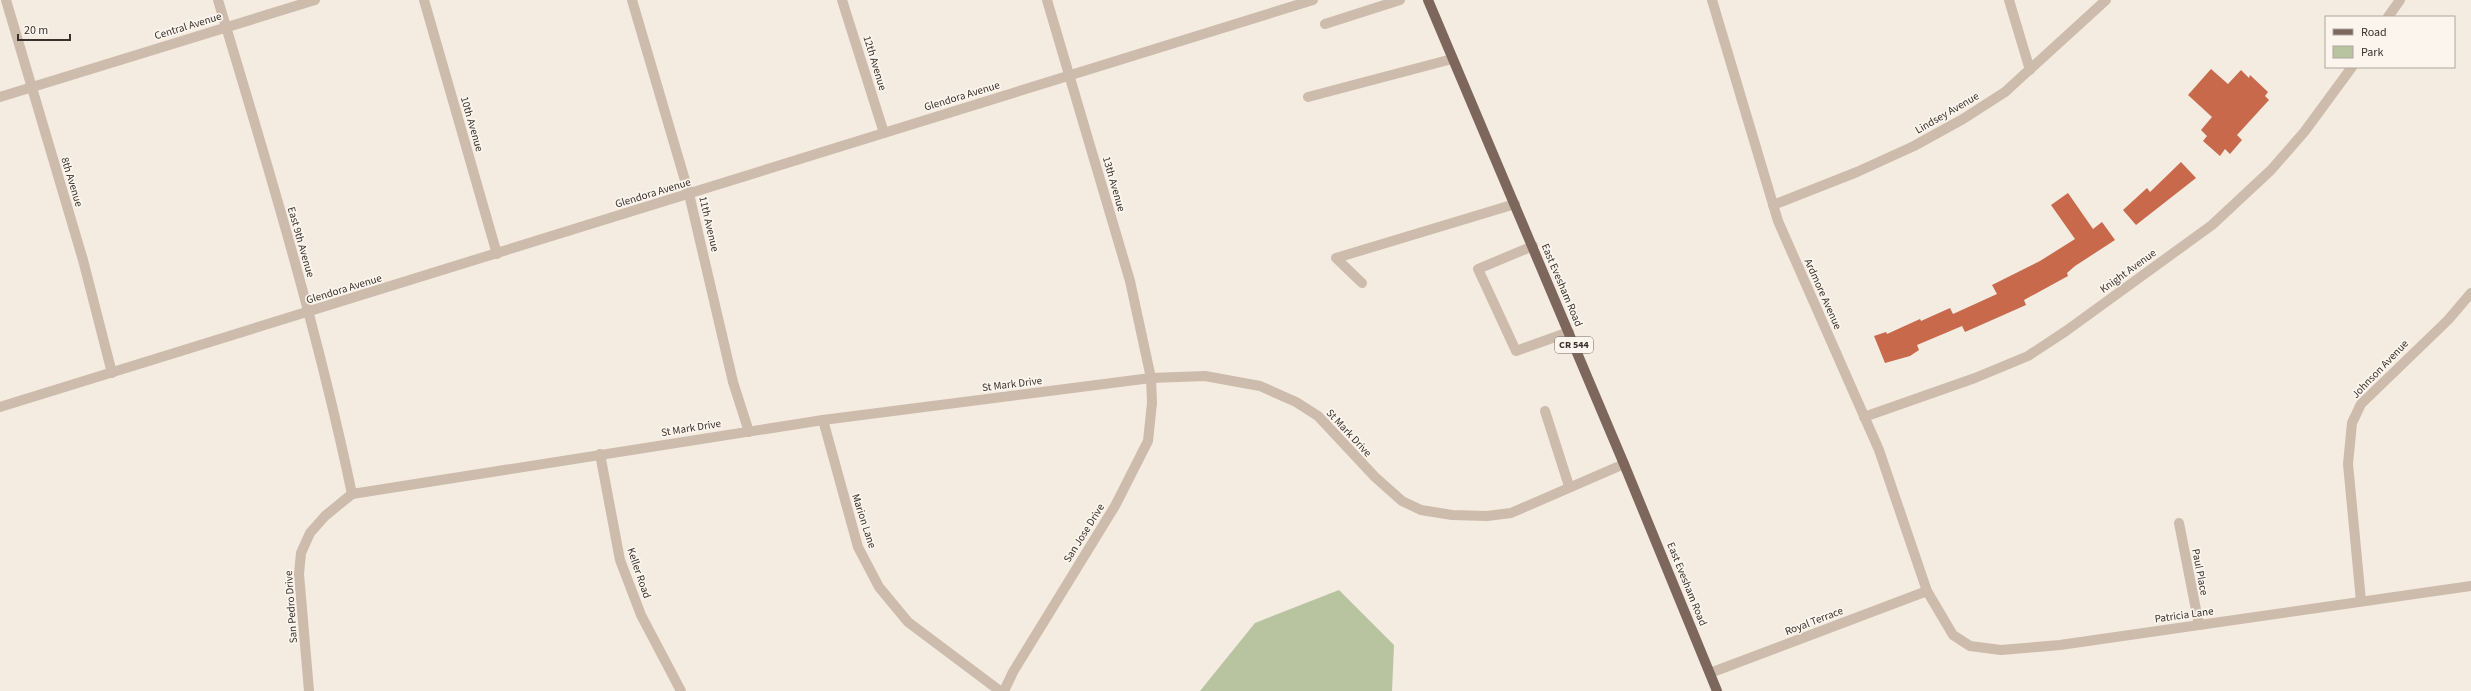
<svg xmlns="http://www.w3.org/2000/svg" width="2471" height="691" font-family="'Source Sans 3',sans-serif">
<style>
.green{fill:#b8c4a0}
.building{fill:#c8694b}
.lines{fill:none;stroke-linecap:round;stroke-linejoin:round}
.lane{stroke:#cdbbac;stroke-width:10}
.street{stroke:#cdbbac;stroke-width:10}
.primary{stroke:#7d675c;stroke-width:10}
.labels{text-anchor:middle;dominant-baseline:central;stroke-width:3.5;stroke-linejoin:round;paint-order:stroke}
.shield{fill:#fbf5ee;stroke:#756b66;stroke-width:1}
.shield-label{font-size:10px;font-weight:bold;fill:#3b302b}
.street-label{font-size:11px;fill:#3b302b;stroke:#fbf5ee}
</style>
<rect width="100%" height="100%" fill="#f4ebe1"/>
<!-- green -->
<path class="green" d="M 1339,590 L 1394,645 L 1392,691 L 1200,691 L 1255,623 Z"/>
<!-- building -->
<g class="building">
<path d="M 2211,69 L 2228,84 L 2241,70 L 2249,78 L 2250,75 L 2268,92 L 2265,96 L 2269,100 L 2237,135 L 2242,140 L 2230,154 L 2225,149 L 2220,156 L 2203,141 L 2207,136 L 2201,130 L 2212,117 L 2188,95 Z"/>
<path d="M 2181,162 L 2196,178 L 2136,225 L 2123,210 L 2147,188 L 2150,192 Z"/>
<path d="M 2068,193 L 2093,229 L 2102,222 L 2115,240 L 2075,266 L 2067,273 L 2068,276 L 2024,300 L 2026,305 L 1965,332 L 1962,326 L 1917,345 L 1919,350 L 1910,356 L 1885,363 L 1874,336 L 1886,332 L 1887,334 L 1920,319 L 1921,321 L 1950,308 L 1953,314 L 1997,294 L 1992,285 L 2040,261 L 2075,239 L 2051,205 Z"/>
</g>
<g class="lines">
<!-- lane -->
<g class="lane">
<path d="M 1325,24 L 1400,0"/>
<path d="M 1308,97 L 1452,59"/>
<path d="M 1533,246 L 1478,269 L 1516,351 L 1569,332"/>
<path d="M 1362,283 L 1336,258 L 1515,204"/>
<path d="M 1545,411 L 1569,486"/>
</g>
<!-- street -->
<g class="street">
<path d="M 6,0 L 83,260 L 112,373"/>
<path d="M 218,0 C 267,163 317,327 352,494"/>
<path d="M 424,0 L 497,254"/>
<path d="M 632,0 L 689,194 L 733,382 L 749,432"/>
<path d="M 842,0 L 884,133"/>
<path d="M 1712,0 L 1778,221 L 1879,450 L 1927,591 L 1953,635 L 1970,646 L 2001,650 L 2060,645 L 2471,586"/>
<path d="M 2009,0 L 2030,70"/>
<path d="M 2388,17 L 2400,0"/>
<path d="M 0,97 L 315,0"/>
<path d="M 1773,205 L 1857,172 L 1914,146 L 1963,119 L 2005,92 L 2106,0"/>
<path d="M 0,407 L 1313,0"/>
<path d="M 1864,417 L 1975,378 L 2028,356 L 2066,331 L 2212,225 L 2271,170 L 2305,131 L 2352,67"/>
<path d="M 823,420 L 858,547 L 879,587 L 908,622 L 1000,691"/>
<path d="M 600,454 L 620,560 L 641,615 L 681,691"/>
<path d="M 352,494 L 823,420 L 1151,378 L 1205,376 L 1260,386 L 1296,402 L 1318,416 L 1375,477 L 1402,501 L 1421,510 L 1452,515 L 1487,516 L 1511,513 L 1624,464"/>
<path d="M 2179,523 L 2199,625"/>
<path d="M 2361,601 L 2348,464 L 2352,423 L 2361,404 L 2448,320 L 2471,293"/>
<path d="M 1710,673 L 1927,591"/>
<path d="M 309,691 L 299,574 L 301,553 L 310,533 L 325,516 L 352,494"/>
<path d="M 1004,691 L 1013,672 L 1115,506 L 1148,441 L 1152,403 L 1151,378 L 1130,281 L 1047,0"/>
</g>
<!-- primary -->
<path class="primary" d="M 1428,0 L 1624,464 L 1717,691"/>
</g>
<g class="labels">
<!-- shield labels -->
<rect class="shield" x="1555" y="337" width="38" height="16" rx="3"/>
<g class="shield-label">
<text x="1574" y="345">CR 544</text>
</g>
<!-- street labels -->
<g class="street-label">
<text transform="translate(188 26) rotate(-17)">Central Avenue</text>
<text transform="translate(875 63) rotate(73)">12th Avenue</text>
<text transform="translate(962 96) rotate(-17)">Glendora Avenue</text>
<text transform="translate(1947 113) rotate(-30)">Lindsey Avenue</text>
<text transform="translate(472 124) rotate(74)">10th Avenue</text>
<text transform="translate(72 182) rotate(73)">8th Avenue</text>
<text transform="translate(1114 184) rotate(74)">13th Avenue</text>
<text transform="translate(653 193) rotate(-17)">Glendora Avenue</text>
<text transform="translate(709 224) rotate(77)">11th Avenue</text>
<text transform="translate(301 242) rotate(74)">East 9th Avenue</text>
<text transform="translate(2128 271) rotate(-36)">Knight Avenue</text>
<text transform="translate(1562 285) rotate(67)">East Evesham Road</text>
<text transform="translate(344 289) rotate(-17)">Glendora Avenue</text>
<text transform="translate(1823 294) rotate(66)">Ardmore Avenue</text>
<text transform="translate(2380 369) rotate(-46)">Johnson Avenue</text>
<text transform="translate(1012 384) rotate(-7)">St Mark Drive</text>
<text transform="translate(691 428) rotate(-9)">St Mark Drive</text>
<text transform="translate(1349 433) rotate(47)">St Mark Drive</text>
<text transform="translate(864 521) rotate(72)">Marion Lane</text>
<text transform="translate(1084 533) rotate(-58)">San Jose Drive</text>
<text transform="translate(2200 572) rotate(79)">Paul Place</text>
<text transform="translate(639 573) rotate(71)">Keller Road</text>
<text transform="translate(1687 584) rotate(68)">East Evesham Road</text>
<text transform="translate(291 607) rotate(-94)">San Pedro Drive</text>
<text transform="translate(2184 615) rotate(-8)">Patricia Lane</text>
<text transform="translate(1814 621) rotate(-21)">Royal Terrace</text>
</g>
</g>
<!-- legend -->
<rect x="2325" y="16" width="130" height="52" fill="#fbf5ee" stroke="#aea6a0"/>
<rect x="2333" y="29" width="20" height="6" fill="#7d675c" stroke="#aea6a0"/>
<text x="2361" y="36" font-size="12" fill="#3b302b">Road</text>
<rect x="2333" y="46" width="20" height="12" fill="#b8c4a0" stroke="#aea6a0"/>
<text x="2361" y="56" font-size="12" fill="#3b302b">Park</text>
<!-- scale -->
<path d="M18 34v6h52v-6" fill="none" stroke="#3b302b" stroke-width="2"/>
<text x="24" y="34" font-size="12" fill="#3b302b" stroke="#fbf5ee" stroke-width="3" paint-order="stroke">20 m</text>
</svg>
